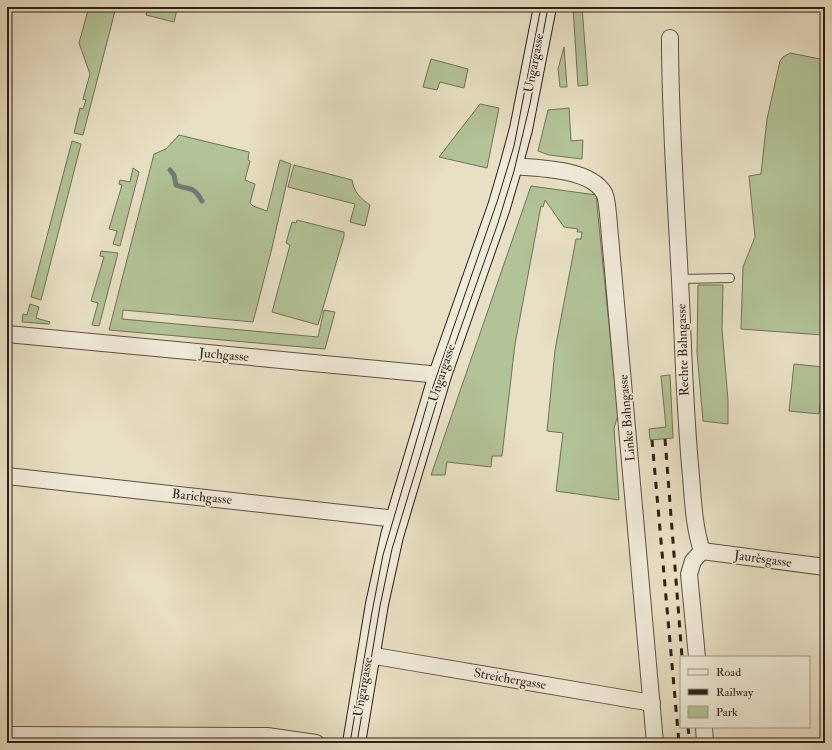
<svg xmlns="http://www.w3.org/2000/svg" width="832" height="750" font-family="'IM FELL Double Pica',serif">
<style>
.green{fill:#b2c397;stroke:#707158}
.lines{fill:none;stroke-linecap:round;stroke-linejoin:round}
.stream{stroke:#6e7d7b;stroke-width:5}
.lane-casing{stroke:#5c4f43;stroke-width:10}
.street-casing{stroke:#5c4f43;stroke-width:18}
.secondary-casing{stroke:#2d1f18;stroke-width:24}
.lane{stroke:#f0ebd9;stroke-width:8}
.street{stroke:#f0ebd9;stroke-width:16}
.secondary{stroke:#f0ebd9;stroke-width:22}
.tram{stroke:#2d1f18;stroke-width:1}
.rail{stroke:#2d1f18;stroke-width:3;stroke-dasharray:7 7;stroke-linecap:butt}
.labels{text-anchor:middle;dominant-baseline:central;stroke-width:3.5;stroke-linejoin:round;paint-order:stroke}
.street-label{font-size:13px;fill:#2d1f18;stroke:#f0ebd9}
</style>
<rect width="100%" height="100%" fill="#e8e0c4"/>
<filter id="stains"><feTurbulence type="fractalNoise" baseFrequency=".005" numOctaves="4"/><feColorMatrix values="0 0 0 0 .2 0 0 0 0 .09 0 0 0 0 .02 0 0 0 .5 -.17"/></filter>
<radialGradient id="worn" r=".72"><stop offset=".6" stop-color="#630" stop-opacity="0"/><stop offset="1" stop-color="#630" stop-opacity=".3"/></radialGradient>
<!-- green -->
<g class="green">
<path d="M 89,7 L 116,7 L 83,135 L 74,133 L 80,108 L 83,109 L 86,100 L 83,99 L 90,74 L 79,43 Z"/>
<path d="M 148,7 L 168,7 L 177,9 L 174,22 L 146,15 Z"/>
<path d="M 573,7 L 582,7 L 588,85 L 578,86 Z"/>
<path d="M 564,47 L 567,87 L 560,87 L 558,69 Z"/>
<path d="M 790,53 L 825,60 L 825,314 L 823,335 L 741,329 L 743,267 L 755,237 L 749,176 L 761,174 L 767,119 L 780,61 L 783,57 Z"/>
<path d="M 431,59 L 468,69 L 464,88 L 440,82 L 437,90 L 423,87 Z"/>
<path d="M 480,104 L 499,108 L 487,168 L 439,157 Z"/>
<path d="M 569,108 L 571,141 L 583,140 L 582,159 L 549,155 L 538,151 L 548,110 Z"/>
<path d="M 179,135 L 249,152 L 248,160 L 250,161 L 245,180 L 255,184 L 250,203 L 253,206 L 267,211 L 280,160 L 291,164 L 271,252 L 253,322 L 123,310 L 122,319 L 318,337 L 324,310 L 335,312 L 325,349 L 109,330 L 154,154 L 166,149 Z"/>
<path d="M 72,141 L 81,144 L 41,300 L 31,297 Z"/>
<path d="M 294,165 L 352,180 C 354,192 360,198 370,205 L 365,226 L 350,222 L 355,204 L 288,187 Z"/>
<path d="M 133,168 L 139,172 L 120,246 L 113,244 L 117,231 L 109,229 L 122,185 L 119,184 L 120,180 L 130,182 Z"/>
<path d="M 531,186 L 596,195 L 618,415 L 614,428 L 619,500 L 556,491 L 563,433 L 547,431 L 555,350 L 576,239 L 581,239 L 582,232 L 577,232 L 578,229 L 564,227 L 545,200 L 543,207 L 541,206 L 515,344 L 502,456 L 492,456 L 491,467 L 447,462 L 445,475 L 431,475 Z"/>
<path d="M 297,220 L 344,232 L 344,236 L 318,325 L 272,312 L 290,245 L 286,243 L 292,222 L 296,223 Z"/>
<path d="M 101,251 L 118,253 L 99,326 L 92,325 L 98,303 L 91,301 L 104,257 L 100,256 Z"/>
<path d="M 698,285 L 723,285 L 722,329 L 728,400 L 728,424 L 703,421 L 697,353 Z"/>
<path d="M 30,304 L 39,307 L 36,318 L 50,322 L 49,324 L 22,322 L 23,314 L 27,315 Z"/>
<path d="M 794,364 L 824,367 L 819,414 L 789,411 Z"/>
<path d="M 670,375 L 673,438 L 650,440 L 649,429 L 666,427 L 661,376 Z"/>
</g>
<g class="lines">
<!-- stream -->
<path class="stream" d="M 170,170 L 174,175 L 176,185 C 190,191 192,184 202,201"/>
<defs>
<path id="lane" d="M 680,279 L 730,278"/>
<g id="street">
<path d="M 670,38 C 670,133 678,227 682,322 C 684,374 686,425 691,476 C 693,501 694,527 702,551"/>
<path d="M 511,166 C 537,168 590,168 604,193 C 607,198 607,207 608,214 L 655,743"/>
<path d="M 7,334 L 440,375"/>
<path d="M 7,476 L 397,519"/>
<path d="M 702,551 L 825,567"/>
<path d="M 369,655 L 652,703"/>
<path d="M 697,657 L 689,574 L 693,561 L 702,551"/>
<path d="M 704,727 L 705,743"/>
<path d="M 7,735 L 267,736 L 316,743"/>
</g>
<path id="secondary" d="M 354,743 L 377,604 L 392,536 L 440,375 L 499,207 L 511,166 L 521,129 L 545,7"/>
</defs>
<!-- lane casing -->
<use href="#lane" class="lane-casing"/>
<!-- street casing -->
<use href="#street" class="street-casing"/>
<!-- secondary casing -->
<use href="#secondary" class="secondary-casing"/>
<!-- lane -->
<use href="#lane" class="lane"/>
<!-- street -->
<use href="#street" class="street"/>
<!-- secondary -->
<use href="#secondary" class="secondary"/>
<!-- tram -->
<g class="tram">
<path d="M 350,743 L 372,612 L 383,555 L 428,401 L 498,199 L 514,146 L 541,7"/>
<path d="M 357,743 L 380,606 L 392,549 L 449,361 L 498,223 L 514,171 L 530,104 L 548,7"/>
</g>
<!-- rail -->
<g class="rail">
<path d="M 665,439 L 682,657"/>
<path d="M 652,440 L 679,743"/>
<path d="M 688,727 L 690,743"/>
</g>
</g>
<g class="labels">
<!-- street labels -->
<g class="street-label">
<text transform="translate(534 63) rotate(-79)">Ungargasse</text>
<text transform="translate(683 350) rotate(-92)">Rechte Bahngasse</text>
<text transform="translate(224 355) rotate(5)">Juchgasse</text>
<text transform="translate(442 373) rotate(-72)">Ungargasse</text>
<text transform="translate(627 418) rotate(-95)">Linke Bahngasse</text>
<text transform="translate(202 497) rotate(6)">Barichgasse</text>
<text transform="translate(763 559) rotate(8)">Jaurèsgasse</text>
<text transform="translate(510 679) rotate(10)">Streichergasse</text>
<text transform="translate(363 687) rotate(-80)">Ungargasse</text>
</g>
</g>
<!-- margin -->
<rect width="832" height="750" fill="none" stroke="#e8e0c4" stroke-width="24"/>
<rect x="8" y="8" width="816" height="734" fill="none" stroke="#2d1f18" stroke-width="2"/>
<rect x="12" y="12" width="808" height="726" fill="none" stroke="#2d1f18"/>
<!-- legend -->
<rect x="680" y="656" width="130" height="72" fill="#f0ebd9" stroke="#a2998c"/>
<rect x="688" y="669" width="20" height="6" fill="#f0ebd9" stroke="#a2998c"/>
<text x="716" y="676" font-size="12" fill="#2d1f18">Road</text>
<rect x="688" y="689" width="20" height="6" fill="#2d1f18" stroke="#a2998c"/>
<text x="716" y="696" font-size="12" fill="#2d1f18">Railway</text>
<rect x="688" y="706" width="20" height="12" fill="#b2c397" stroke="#a2998c"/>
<text x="716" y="716" font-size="12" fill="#2d1f18">Park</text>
<rect width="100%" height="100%" filter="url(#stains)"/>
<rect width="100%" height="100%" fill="url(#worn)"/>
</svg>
